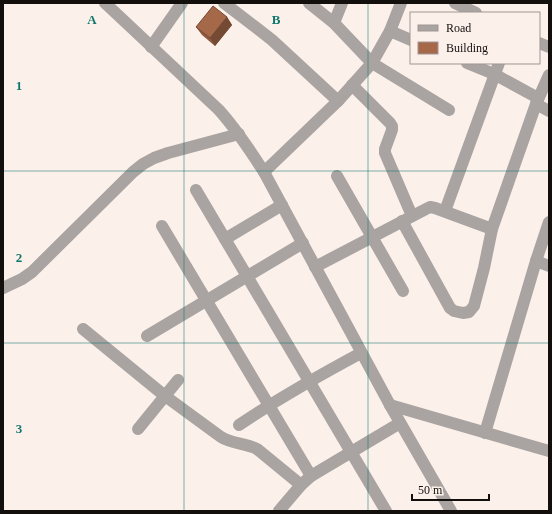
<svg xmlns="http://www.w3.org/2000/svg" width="552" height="514" font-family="Georgia,serif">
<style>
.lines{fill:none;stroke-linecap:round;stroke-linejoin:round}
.minor{stroke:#a9a4a1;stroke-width:12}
.wall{fill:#8e5a40}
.shaded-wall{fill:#744a34}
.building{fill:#a5694a;stroke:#744a34}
.grid{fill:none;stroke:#0f766e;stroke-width:1;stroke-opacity:0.55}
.grid-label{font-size:13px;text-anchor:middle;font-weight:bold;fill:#0f766e;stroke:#fcf0ea;stroke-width:3;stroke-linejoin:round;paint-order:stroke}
</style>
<rect width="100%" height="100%" fill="#fcf0ea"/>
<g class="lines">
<!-- minor -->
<g class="minor">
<path d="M 105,3 L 219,110 C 236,129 250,150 264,172 L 390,405 L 451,511"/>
<path d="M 224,3 L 258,29 L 272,40 L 338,101"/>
<path d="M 309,3 L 334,23 L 372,63 L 449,110"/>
<path d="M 455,3 L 476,13"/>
<path d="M 334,23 L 342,3"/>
<path d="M 390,31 L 411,40"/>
<path d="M 539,43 L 549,47"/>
<path d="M 151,47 L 182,3"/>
<path d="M 467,63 L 494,74 L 538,98"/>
<path d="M 352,85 L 390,123 L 392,126 L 392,130 L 385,149 L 385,153 L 412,216"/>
<path d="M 536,104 L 549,111"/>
<path d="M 264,172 L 338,101 L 372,63 L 390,31 L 401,3"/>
<path d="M 337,176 L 403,291"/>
<path d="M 196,190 L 386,511"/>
<path d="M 445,211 L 499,63"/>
<path d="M 402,221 L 450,308 L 454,311 L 463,313 L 469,312 L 474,306 L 484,268 L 492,229 L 536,104 L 549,75"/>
<path d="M 162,226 L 311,476"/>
<path d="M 225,239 L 282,205"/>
<path d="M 536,261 L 549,266"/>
<path d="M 315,267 L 426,209 L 430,207 L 435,208 L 492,229"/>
<path d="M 3,288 L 22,279 L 32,272 L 133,172 L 143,164 L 154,158 L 168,153 L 239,134"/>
<path d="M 83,329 L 165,396 L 221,437 C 232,444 245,443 257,449 L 301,485"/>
<path d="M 147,336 L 303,243"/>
<path d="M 390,405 L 549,451"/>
<path d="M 239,425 C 279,398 320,375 361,353"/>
<path d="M 138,429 L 178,380"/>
<path d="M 485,433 L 536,261 L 549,222"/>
<path d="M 279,511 L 301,485 L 311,476 L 400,423"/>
</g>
</g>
<!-- wall -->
<path class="wall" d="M 227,17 L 232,25 L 215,46 L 202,35 L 196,27 Z"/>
<!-- shaded-wall -->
<path class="shaded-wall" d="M 227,17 L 232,25 L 215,46 L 210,38 Z"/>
<!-- building -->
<path class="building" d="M 213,6 L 227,17 L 210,38 L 196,27 Z"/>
<!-- grid -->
<path class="grid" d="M 184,3 L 184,511M 368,3 L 368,511M 3,171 L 549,171M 3,343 L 549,343"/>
<g class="grid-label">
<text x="92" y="24">A</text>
<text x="276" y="24">B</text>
<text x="19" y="90">1</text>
<text x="19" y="262">2</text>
<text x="19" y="433">3</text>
</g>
<!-- border -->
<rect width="552" height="514" fill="none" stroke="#130f0d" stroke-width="8"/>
<!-- legend -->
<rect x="410" y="12" width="130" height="52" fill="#fcf0ea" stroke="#9f9692"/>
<rect x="418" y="25" width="20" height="6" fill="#a9a4a1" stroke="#9f9692"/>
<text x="446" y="32" font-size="12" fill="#130f0d">Road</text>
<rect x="418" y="42" width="20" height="12" fill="#a5694a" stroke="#9f9692"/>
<text x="446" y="52" font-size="12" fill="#130f0d">Building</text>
<!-- scale -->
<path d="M412 494v6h77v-6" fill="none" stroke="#130f0d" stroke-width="2"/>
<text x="418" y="494" font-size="12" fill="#130f0d" stroke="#fcf0ea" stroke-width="3" paint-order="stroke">50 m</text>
</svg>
